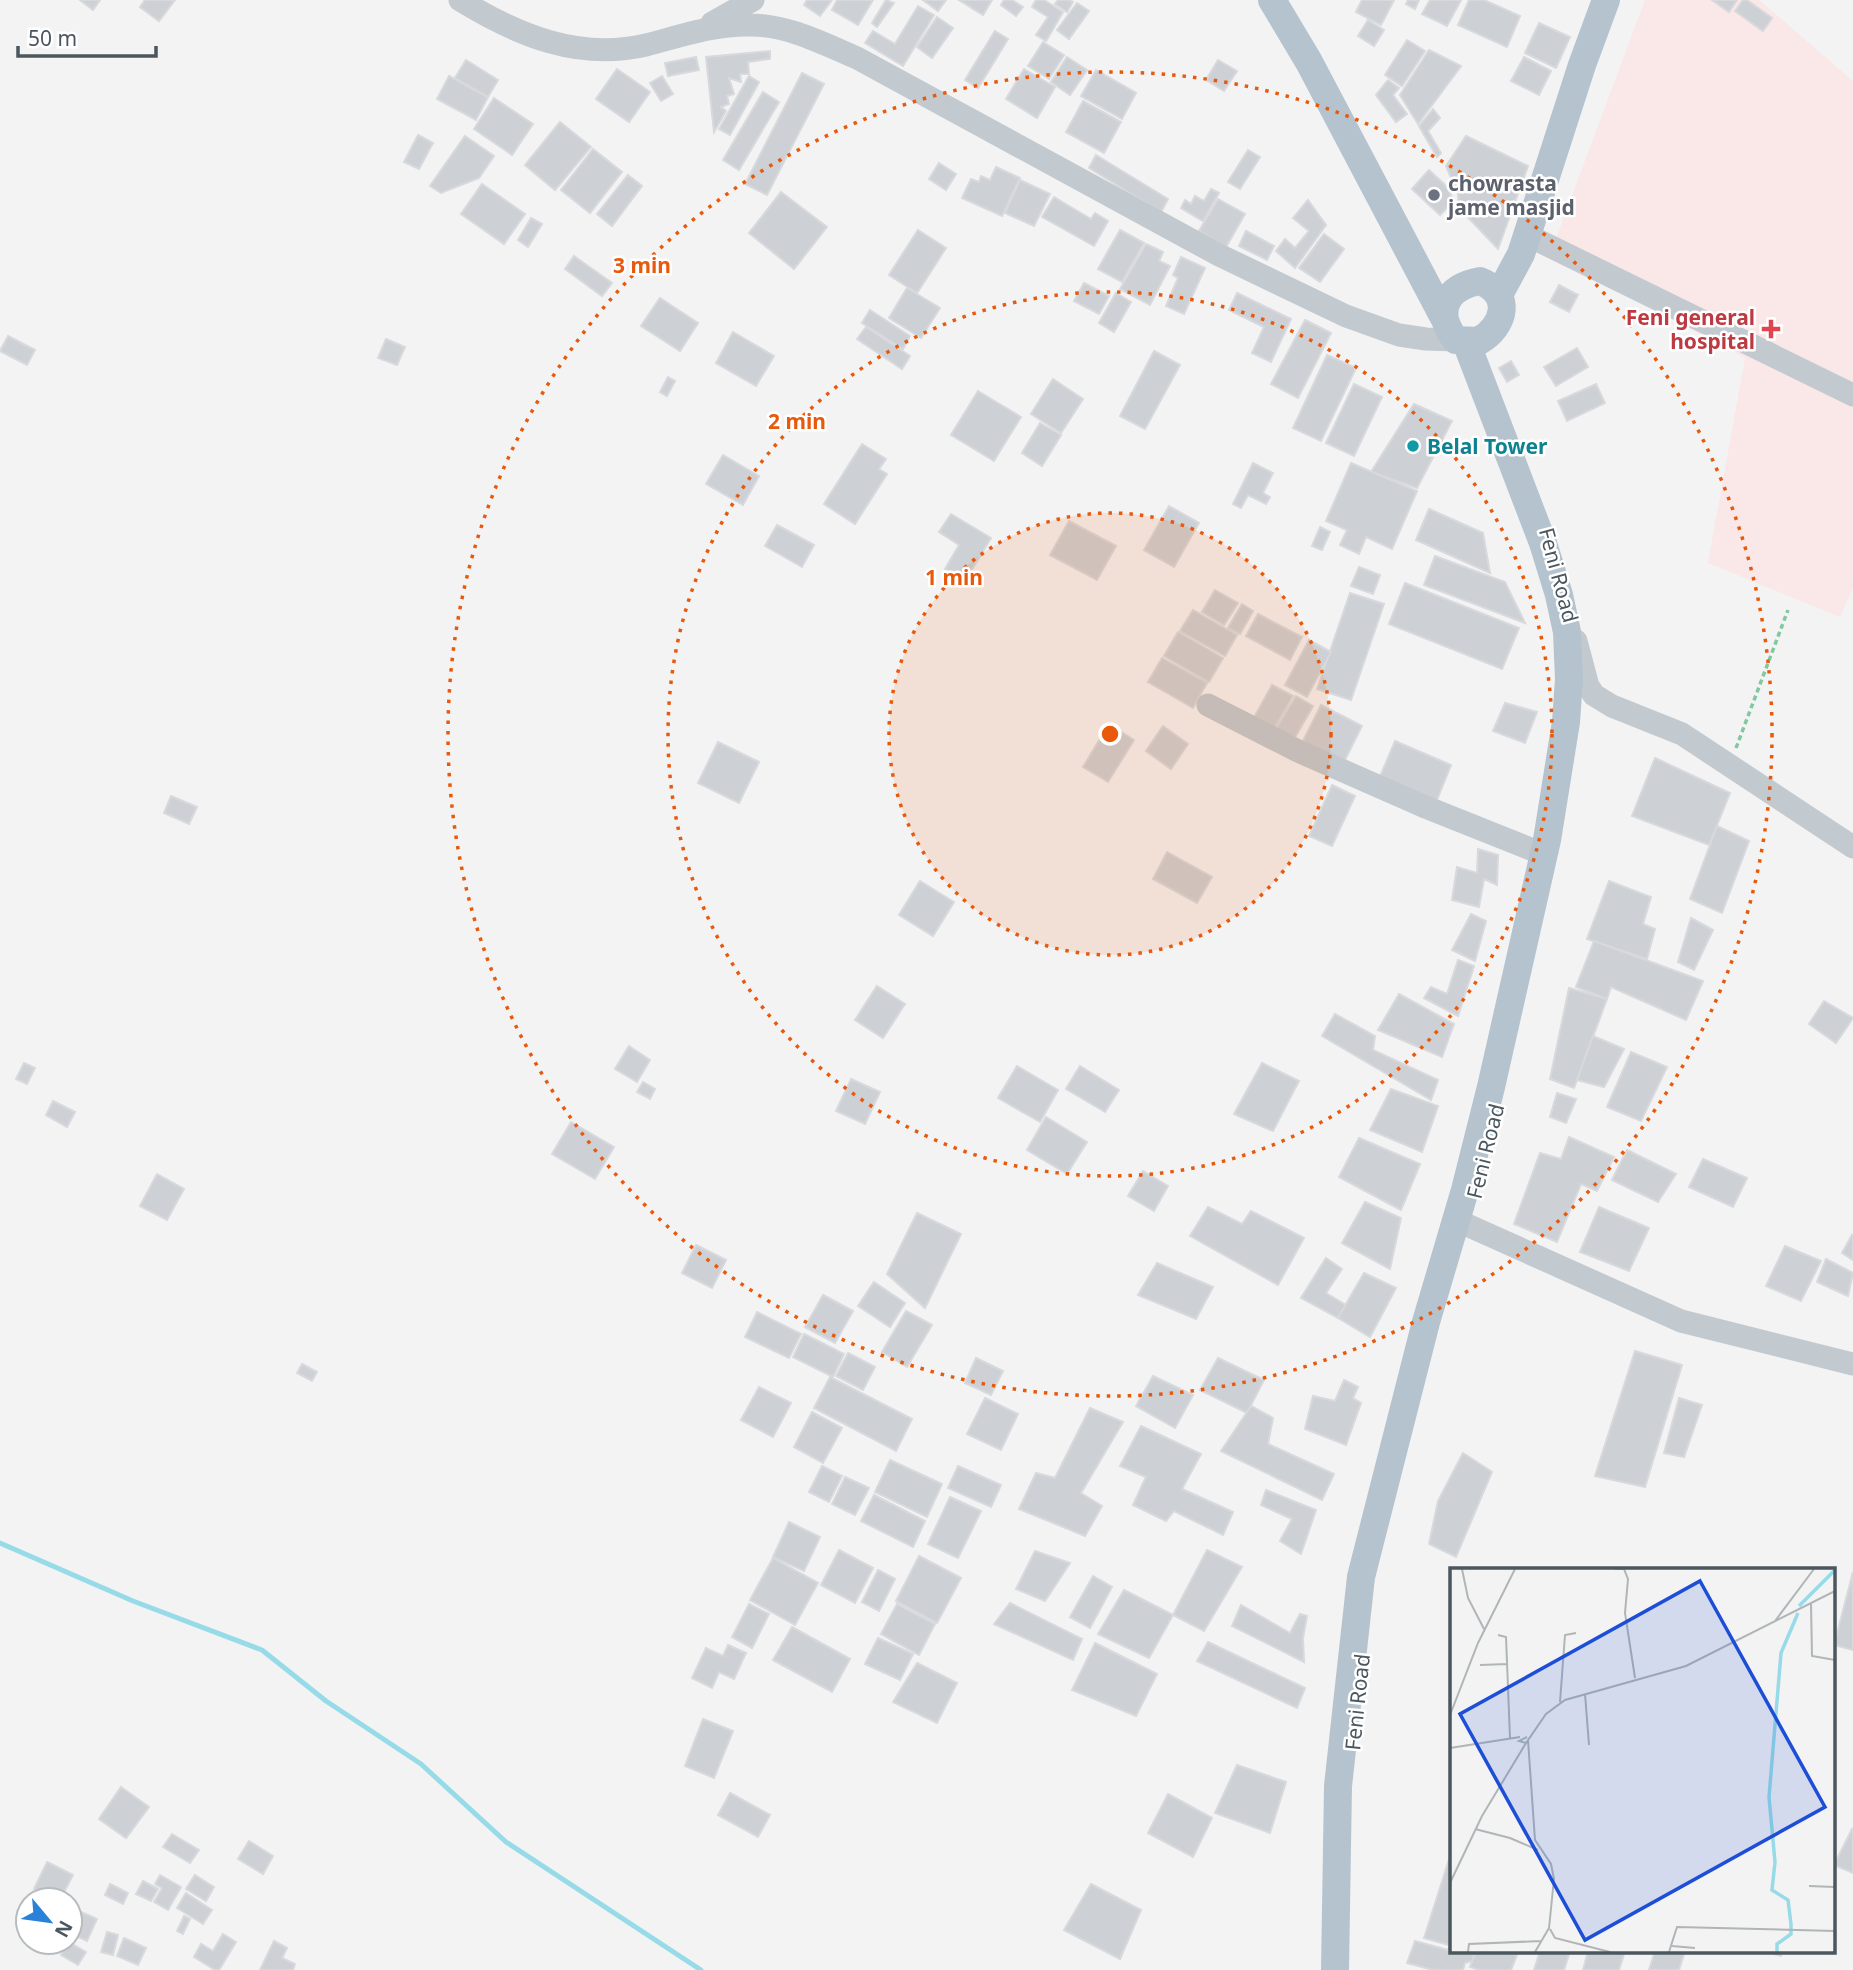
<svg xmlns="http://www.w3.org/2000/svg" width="1853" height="1970" font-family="'Noto Sans',sans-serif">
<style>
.medical{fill:#fae7e7}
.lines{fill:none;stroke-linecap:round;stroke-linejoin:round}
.stream{stroke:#96dbe7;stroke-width:5}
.building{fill:#cdd0d4;stroke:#d7d9dd;stroke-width:2}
.path{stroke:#80c9a0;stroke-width:3.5;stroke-dasharray:5 3.5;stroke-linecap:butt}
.minor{stroke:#c2cad0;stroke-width:23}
.major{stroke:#b5c3ce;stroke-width:28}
.ring{fill:none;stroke:#e8590c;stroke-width:3.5;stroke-dasharray:3.5 7}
.worship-dot{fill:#6b7280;stroke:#fff;stroke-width:2.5}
.health-dot{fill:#e0444e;stroke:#fff;stroke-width:2.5}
.culture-dot{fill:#0f9aa8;stroke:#fff;stroke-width:2.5}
.labels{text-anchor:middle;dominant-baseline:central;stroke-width:5;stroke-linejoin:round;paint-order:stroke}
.worship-label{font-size:21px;font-weight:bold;fill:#5b616d;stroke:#fff;text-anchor:start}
.health-label{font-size:21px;font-weight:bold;fill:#be3a42;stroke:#fff;text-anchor:end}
.culture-label{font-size:21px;font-weight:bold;fill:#0d838f;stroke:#fff;text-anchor:start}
.street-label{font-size:21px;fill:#4b575f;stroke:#fff}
.inset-river{fill:none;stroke:#96dbe7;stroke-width:3.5}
.inset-road{fill:none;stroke:#b0b5b8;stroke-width:2}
.view{fill:#1d4ed8;fill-opacity:0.15;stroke:#1d4ed8;stroke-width:3.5}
.inset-edge{fill:none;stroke:#4b575f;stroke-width:3.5}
.centre{fill:#e8590c;stroke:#fff;stroke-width:3.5}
.ring-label{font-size:21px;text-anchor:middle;font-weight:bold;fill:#e8590c;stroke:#fff;stroke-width:5;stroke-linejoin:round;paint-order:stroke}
</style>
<rect width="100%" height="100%" fill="#f4f3f3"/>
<!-- medical -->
<path class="medical" d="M 1645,0 L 1759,0 L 1853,81 L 1853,588 L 1840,617 L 1708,563 L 1745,358 L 1594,278 L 1549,257 Z"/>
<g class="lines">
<!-- stream -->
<path class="stream" d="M 0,1543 L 133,1601 L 262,1650 L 326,1701 L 421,1764 L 506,1842 L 701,1970"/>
</g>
<!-- building -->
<g class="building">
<path d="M 80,0 L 100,0 L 93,10 Z"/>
<path d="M 145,0 L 175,0 L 159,21 L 140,7 Z"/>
<path d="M 807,0 L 832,0 L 820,16 L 804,5 Z"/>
<path d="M 837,0 L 873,0 L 858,25 L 832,10 Z"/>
<path d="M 886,0 L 894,3 L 877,27 L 872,23 Z"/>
<path d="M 923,0 L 946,0 L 938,11 Z"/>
<path d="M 959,0 L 992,0 L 983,15 Z"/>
<path d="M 1004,0 L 1012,0 L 1023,7 L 1016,16 L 1001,5 Z"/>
<path d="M 1036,0 L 1044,0 L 1063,12 L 1046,41 L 1036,35 L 1048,17 L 1032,7 Z"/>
<path d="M 1058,0 L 1069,0 L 1073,2 L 1067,12 L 1055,4 Z"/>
<path d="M 1362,0 L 1394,0 L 1381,25 L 1356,12 Z"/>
<path d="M 1408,0 L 1419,0 L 1415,9 L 1406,4 Z"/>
<path d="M 1430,0 L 1461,0 L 1447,26 L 1422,14 Z"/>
<path d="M 1469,0 L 1484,0 L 1520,16 L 1507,47 L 1458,25 Z"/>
<path d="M 1712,0 L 1737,0 L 1729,12 Z"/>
<path d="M 1743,0 L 1747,0 L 1772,18 L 1763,31 L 1735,11 Z"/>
<path d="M 1077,3 L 1089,11 L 1069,39 L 1057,30 Z"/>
<path d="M 918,6 L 934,15 L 903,66 L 865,43 L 873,31 L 895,44 Z"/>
<path d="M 937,17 L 953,28 L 932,58 L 917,47 Z"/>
<path d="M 1368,20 L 1384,30 L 1374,46 L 1358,36 Z"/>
<path d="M 1539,23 L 1570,37 L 1556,68 L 1525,53 Z"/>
<path d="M 995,31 L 1008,39 L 978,88 L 965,80 Z"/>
<path d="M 1407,40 L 1425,51 L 1402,86 L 1385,75 Z"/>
<path d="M 1043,42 L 1064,55 L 1049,79 L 1028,66 Z"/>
<path d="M 1429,50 L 1461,66 L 1418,124 L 1400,95 Z"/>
<path d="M 770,51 L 770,59 L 748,62 L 749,74 L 740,74 L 741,82 L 729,78 L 734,94 L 727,96 L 729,104 L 721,107 L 726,111 L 714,132 L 706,57 Z"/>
<path d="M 696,57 L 699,70 L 668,76 L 665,63 Z"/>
<path d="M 1067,57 L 1087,70 L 1070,95 L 1051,82 Z"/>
<path d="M 1524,57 L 1551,71 L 1539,95 L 1511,81 Z"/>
<path d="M 466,60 L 498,80 L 488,97 L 455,78 Z"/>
<path d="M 1218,60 L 1237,71 L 1224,91 L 1206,80 Z"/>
<path d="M 617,69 L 650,92 L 629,122 L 596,99 Z"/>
<path d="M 1024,69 L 1055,87 L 1037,118 L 1006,99 Z"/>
<path d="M 1096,70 L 1136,93 L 1122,119 L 1081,96 Z"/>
<path d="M 802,73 L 824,84 L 767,195 L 745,184 Z"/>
<path d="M 449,76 L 488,97 L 476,120 L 437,99 Z"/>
<path d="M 662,76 L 673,94 L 661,101 L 650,83 Z"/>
<path d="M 749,76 L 759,82 L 730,135 L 719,129 Z"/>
<path d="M 1388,80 L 1399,88 L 1393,95 L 1407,114 L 1396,122 L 1376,95 Z"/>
<path d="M 763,92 L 779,102 L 739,170 L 723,160 Z"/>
<path d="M 494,98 L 533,124 L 512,155 L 474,129 Z"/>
<path d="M 1083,101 L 1121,122 L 1104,153 L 1066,132 Z"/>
<path d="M 1433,109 L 1440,118 L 1428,131 L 1441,153 L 1437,157 L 1419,126 Z"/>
<path d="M 560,122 L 591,147 L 555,190 L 525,165 Z"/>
<path d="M 418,135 L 433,143 L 419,169 L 404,162 Z"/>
<path d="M 465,136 L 494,156 L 479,178 L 441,193 L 430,186 Z"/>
<path d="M 1466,136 L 1528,166 L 1498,249 L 1459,208 L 1458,194 L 1446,166 Z"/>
<path d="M 593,149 L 622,172 L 590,213 L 561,190 Z"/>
<path d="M 1248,150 L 1260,157 L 1240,189 L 1228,182 Z"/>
<path d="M 1096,155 L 1168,199 L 1161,212 L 1089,168 Z"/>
<path d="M 939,163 L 956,174 L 946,190 L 929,179 Z"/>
<path d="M 996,167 L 1020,178 L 1002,216 L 962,198 L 971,179 L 979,182 L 981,176 L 990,180 Z"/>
<path d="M 1429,170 L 1445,185 L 1454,200 L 1440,215 L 1412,189 Z"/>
<path d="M 628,175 L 642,186 L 612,226 L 597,214 Z"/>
<path d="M 1020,180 L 1050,194 L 1034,226 L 1005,213 Z"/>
<path d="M 482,184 L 525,214 L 504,244 L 461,214 Z"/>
<path d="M 1211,189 L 1219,193 L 1203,221 L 1181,208 L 1185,200 L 1191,204 L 1195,196 L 1204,201 Z"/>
<path d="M 781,192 L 827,227 L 794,269 L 749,233 Z"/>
<path d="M 1054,197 L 1091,219 L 1095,213 L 1108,221 L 1094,246 L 1042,217 Z"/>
<path d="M 1218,199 L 1245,214 L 1226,247 L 1199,231 Z"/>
<path d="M 1308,200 L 1326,225 L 1295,268 L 1276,251 L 1285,239 L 1295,248 L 1309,231 L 1293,218 Z"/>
<path d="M 531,218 L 542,224 L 528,247 L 518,240 Z"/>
<path d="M 918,230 L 946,248 L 917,293 L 889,275 Z"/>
<path d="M 1120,230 L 1144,243 L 1122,282 L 1098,269 Z"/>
<path d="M 1246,231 L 1274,246 L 1267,260 L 1239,246 Z"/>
<path d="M 1324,234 L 1344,249 L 1320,282 L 1299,268 Z"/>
<path d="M 1146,244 L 1163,252 L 1159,261 L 1170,266 L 1150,305 L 1120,289 Z"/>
<path d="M 574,256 L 612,283 L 602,296 L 565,269 Z"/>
<path d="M 1181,257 L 1205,268 L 1184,314 L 1166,306 L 1178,278 L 1173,275 Z"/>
<path d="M 1084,283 L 1109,296 L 1099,314 L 1074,301 Z"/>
<path d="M 1559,285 L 1578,295 L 1569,312 L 1550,302 Z"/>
<path d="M 907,288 L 940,308 L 921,338 L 889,318 Z"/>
<path d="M 1116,293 L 1131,302 L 1114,332 L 1099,323 Z"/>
<path d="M 1237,293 L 1291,319 L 1271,362 L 1252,353 L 1264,327 L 1229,310 Z"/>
<path d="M 660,298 L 698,323 L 680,351 L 641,326 Z"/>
<path d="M 870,310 L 910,336 L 903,349 L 862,323 Z"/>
<path d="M 1305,320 L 1331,333 L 1298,398 L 1271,384 Z"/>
<path d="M 866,327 L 910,356 L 902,369 L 857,339 Z"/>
<path d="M 733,332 L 774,356 L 756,386 L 716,363 Z"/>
<path d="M 8,336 L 35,350 L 27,365 L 0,351 Z"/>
<path d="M 386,339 L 405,347 L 397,365 L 378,358 Z"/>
<path d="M 1577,348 L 1588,367 L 1556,386 L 1544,367 Z"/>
<path d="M 1154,351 L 1180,365 L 1145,429 L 1120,416 Z"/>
<path d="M 1327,355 L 1356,368 L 1321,441 L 1293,428 Z"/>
<path d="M 1511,361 L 1519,375 L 1507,382 L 1499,368 Z"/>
<path d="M 668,377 L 675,381 L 667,396 L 660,392 Z"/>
<path d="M 1053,379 L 1083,399 L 1061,433 L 1031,414 Z"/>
<path d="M 1354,384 L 1382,397 L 1354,456 L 1326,443 Z"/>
<path d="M 1596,384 L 1605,403 L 1567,421 L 1558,401 Z"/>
<path d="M 978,391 L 1021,417 L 994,461 L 951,435 Z"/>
<path d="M 1414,404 L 1452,421 L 1417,488 L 1371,472 Z"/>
<path d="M 1040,423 L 1061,435 L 1042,466 L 1022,453 Z"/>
<path d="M 862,444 L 886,459 L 879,469 L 887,474 L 855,524 L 824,504 Z"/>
<path d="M 723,455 L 759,476 L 743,505 L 706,484 Z"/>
<path d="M 1253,463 L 1273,473 L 1263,493 L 1270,497 L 1266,504 L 1248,495 L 1241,508 L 1233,504 Z"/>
<path d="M 1351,463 L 1417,491 L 1392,549 L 1366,537 L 1359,554 L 1340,545 L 1347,530 L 1326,521 Z"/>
<path d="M 1169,506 L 1199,523 L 1174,567 L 1144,550 Z"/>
<path d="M 1429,509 L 1483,533 L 1490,573 L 1416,540 Z"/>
<path d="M 951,514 L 991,538 L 965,581 L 945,569 L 959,545 L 939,532 Z"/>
<path d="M 1069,521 L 1116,546 L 1097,580 L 1050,555 Z"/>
<path d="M 777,525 L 814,545 L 802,567 L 765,546 Z"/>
<path d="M 1320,527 L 1330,532 L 1322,550 L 1312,546 Z"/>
<path d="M 1435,556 L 1505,582 L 1525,623 L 1424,585 Z"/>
<path d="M 1359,567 L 1380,575 L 1373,594 L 1351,586 Z"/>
<path d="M 1405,583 L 1519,628 L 1502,669 L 1389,624 Z"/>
<path d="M 1215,590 L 1238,603 L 1224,625 L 1202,612 Z"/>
<path d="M 1350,593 L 1384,604 L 1351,700 L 1317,689 Z"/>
<path d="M 1242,604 L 1253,611 L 1240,634 L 1228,628 Z"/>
<path d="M 1193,610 L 1237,635 L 1225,656 L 1180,631 Z"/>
<path d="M 1258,614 L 1302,637 L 1290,660 L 1246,636 Z"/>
<path d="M 1178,632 L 1223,658 L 1209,682 L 1164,656 Z"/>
<path d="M 1309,640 L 1331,652 L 1307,697 L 1285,685 Z"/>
<path d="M 1162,658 L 1207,683 L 1193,708 L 1148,682 Z"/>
<path d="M 1272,685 L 1293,696 L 1267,741 L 1247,730 Z"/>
<path d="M 1296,696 L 1313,706 L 1286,753 L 1268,742 Z"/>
<path d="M 1505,703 L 1537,712 L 1525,743 L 1493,731 Z"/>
<path d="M 1321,705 L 1362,726 L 1337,776 L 1296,755 Z"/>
<path d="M 1109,724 L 1134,740 L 1108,782 L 1083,767 Z"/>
<path d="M 1163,726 L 1188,744 L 1171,769 L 1146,751 Z"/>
<path d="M 1395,741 L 1451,765 L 1435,805 L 1376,786 Z"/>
<path d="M 718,742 L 759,762 L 739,803 L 698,783 Z"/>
<path d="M 1655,758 L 1730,793 L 1709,845 L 1632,816 Z"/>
<path d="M 1332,785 L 1355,796 L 1332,846 L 1309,836 Z"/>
<path d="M 171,796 L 197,807 L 189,824 L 164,813 Z"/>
<path d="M 1717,826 L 1749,841 L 1722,913 L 1690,899 Z"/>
<path d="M 1478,849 L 1498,855 L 1497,885 L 1484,879 L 1479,907 L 1452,900 L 1457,867 L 1477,873 Z"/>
<path d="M 1167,852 L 1212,877 L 1197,903 L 1153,879 Z"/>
<path d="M 920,881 L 954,902 L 933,936 L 899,915 Z"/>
<path d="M 1609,881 L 1651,897 L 1643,924 L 1655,929 L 1647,959 L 1587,939 Z"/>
<path d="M 1471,914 L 1486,921 L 1475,961 L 1452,950 Z"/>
<path d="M 1691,918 L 1713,930 L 1694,970 L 1678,962 Z"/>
<path d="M 1594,941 L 1703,981 L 1686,1020 L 1611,987 L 1607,999 L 1576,987 Z"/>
<path d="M 1458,960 L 1474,966 L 1458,1016 L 1424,998 L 1431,987 L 1447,994 Z"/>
<path d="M 877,986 L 905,1004 L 883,1038 L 855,1020 Z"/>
<path d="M 1569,988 L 1607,999 L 1574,1088 L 1550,1079 Z"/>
<path d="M 1399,994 L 1454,1024 L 1442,1057 L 1378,1030 Z"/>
<path d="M 1824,1001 L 1853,1018 L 1836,1043 L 1809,1024 Z"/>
<path d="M 1335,1014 L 1375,1036 L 1373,1050 L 1438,1080 L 1431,1100 L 1322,1036 Z"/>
<path d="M 1593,1036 L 1624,1049 L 1604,1087 L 1577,1080 Z"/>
<path d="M 629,1046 L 650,1060 L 637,1082 L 615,1069 Z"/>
<path d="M 1631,1052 L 1667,1067 L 1641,1121 L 1607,1107 Z"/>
<path d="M 24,1063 L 35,1068 L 27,1084 L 16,1079 Z"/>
<path d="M 1262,1063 L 1299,1081 L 1273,1131 L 1234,1114 Z"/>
<path d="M 1017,1066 L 1058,1090 L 1040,1122 L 998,1098 Z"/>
<path d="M 1080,1066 L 1119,1090 L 1105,1112 L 1066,1089 Z"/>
<path d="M 851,1079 L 880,1092 L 865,1124 L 836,1111 Z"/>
<path d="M 643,1082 L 655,1089 L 650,1099 L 637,1092 Z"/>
<path d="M 1391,1089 L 1438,1106 L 1422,1152 L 1370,1130 Z"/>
<path d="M 1557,1093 L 1576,1099 L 1566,1123 L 1550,1117 Z"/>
<path d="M 53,1101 L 75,1112 L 67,1127 L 46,1115 Z"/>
<path d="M 1046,1117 L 1087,1142 L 1067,1174 L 1027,1150 Z"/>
<path d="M 571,1122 L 614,1147 L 595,1179 L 552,1154 Z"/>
<path d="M 1569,1137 L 1614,1157 L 1597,1191 L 1581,1184 L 1557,1242 L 1514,1224 L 1540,1153 L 1561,1159 Z"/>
<path d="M 1359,1138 L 1420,1164 L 1401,1210 L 1339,1177 Z"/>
<path d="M 1627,1150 L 1676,1174 L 1658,1202 L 1612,1180 Z"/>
<path d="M 1703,1159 L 1747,1178 L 1733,1207 L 1689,1187 Z"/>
<path d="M 1143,1171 L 1168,1186 L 1154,1211 L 1128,1196 Z"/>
<path d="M 157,1174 L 184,1189 L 167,1220 L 140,1206 Z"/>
<path d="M 1365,1202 L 1401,1218 L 1390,1269 L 1342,1243 Z"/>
<path d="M 1208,1207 L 1242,1224 L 1251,1211 L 1304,1238 L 1278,1285 L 1190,1236 Z"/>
<path d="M 1599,1207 L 1649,1228 L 1629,1271 L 1580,1252 Z"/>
<path d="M 917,1213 L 961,1234 L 925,1308 L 887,1274 Z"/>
<path d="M 1852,1235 L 1853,1236 L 1853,1260 L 1842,1253 Z"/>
<path d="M 696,1245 L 726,1260 L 712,1288 L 682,1273 Z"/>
<path d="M 1785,1246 L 1821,1261 L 1801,1301 L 1766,1286 Z"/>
<path d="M 1326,1258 L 1342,1269 L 1326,1293 L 1346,1305 L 1338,1318 L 1301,1298 Z"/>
<path d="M 1826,1259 L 1853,1273 L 1848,1296 L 1817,1282 Z"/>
<path d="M 1157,1263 L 1213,1287 L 1196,1319 L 1138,1295 Z"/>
<path d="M 1364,1273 L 1396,1288 L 1370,1337 L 1338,1318 Z"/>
<path d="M 874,1282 L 905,1303 L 890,1327 L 858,1306 Z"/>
<path d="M 823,1295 L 853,1311 L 835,1343 L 805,1327 Z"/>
<path d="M 906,1311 L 932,1325 L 907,1367 L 882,1352 Z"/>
<path d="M 757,1312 L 801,1334 L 789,1358 L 745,1337 Z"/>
<path d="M 804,1334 L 844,1354 L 833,1377 L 793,1357 Z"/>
<path d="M 1635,1351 L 1682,1365 L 1645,1487 L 1595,1476 Z"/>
<path d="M 848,1353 L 875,1367 L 863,1390 L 836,1376 Z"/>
<path d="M 976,1358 L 1003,1371 L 991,1395 L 965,1383 Z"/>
<path d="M 1218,1358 L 1264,1380 L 1247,1413 L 1200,1390 Z"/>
<path d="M 302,1364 L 317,1372 L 312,1381 L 297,1373 Z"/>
<path d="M 1153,1376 L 1193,1395 L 1175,1428 L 1136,1406 Z"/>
<path d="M 830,1377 L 912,1419 L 896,1451 L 814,1408 Z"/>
<path d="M 1344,1380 L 1358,1387 L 1353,1398 L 1361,1403 L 1346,1445 L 1305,1429 L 1313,1396 L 1335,1401 Z"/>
<path d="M 759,1387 L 791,1403 L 773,1437 L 741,1420 Z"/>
<path d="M 985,1398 L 1018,1414 L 1001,1450 L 967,1434 Z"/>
<path d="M 1679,1398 L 1702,1405 L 1684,1457 L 1664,1453 Z"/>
<path d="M 1251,1406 L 1273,1418 L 1268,1444 L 1334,1474 L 1322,1500 L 1221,1451 Z"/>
<path d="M 1090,1408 L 1123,1422 L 1081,1493 L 1102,1506 L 1085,1536 L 1019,1509 L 1036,1473 L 1055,1478 Z"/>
<path d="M 812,1412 L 842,1428 L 823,1463 L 794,1447 Z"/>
<path d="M 1141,1426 L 1201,1454 L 1182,1489 L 1233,1512 L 1223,1535 L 1174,1511 L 1166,1521 L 1133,1505 L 1146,1477 L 1120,1466 Z"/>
<path d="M 1463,1453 L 1492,1472 L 1456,1557 L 1429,1544 L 1438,1501 Z"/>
<path d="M 890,1460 L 942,1484 L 927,1517 L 875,1492 Z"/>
<path d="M 822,1466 L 842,1476 L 829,1502 L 809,1492 Z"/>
<path d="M 958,1466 L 1001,1485 L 991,1507 L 948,1488 Z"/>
<path d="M 845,1477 L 869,1488 L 855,1515 L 832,1504 Z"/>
<path d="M 1266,1490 L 1316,1510 L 1301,1554 L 1280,1541 L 1292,1519 L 1261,1505 Z"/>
<path d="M 874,1495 L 925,1521 L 913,1547 L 861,1521 Z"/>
<path d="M 950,1497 L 981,1511 L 958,1558 L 928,1544 Z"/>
<path d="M 789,1522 L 820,1537 L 804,1571 L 773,1557 Z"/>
<path d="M 839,1550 L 873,1568 L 855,1603 L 821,1585 Z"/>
<path d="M 1207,1550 L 1242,1567 L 1204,1631 L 1173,1615 Z"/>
<path d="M 1035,1551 L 1070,1563 L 1045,1601 L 1016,1589 Z"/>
<path d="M 919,1556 L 961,1578 L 937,1623 L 896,1601 Z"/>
<path d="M 773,1558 L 818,1583 L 795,1625 L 750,1600 Z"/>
<path d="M 878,1570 L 895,1579 L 879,1611 L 862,1602 Z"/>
<path d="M 1853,1572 L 1853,1650 L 1834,1645 Z"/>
<path d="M 1093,1576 L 1112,1587 L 1090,1628 L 1070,1617 Z"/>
<path d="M 1124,1590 L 1173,1615 L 1149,1658 L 1098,1634 Z"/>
<path d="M 1010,1603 L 1082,1639 L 1073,1660 L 994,1624 Z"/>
<path d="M 749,1604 L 769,1614 L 752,1648 L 732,1637 Z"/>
<path d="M 897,1604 L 935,1624 L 919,1655 L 881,1634 Z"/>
<path d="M 1241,1605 L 1290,1633 L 1300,1614 L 1307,1616 L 1303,1638 L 1304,1662 L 1232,1626 Z"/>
<path d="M 792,1627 L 850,1659 L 832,1692 L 773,1660 Z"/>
<path d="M 878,1638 L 913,1654 L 900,1680 L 865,1664 Z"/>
<path d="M 1208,1642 L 1305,1688 L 1297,1708 L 1197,1661 Z"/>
<path d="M 1095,1643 L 1157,1674 L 1136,1716 L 1072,1690 Z"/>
<path d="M 728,1645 L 746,1653 L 734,1679 L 719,1672 L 712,1688 L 692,1678 L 706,1648 L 723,1656 Z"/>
<path d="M 917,1663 L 957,1683 L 937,1723 L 893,1702 Z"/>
<path d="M 703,1719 L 733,1731 L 714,1778 L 685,1766 Z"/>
<path d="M 1237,1765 L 1286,1782 L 1270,1833 L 1215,1813 Z"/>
<path d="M 121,1787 L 149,1807 L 126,1838 L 99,1819 Z"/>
<path d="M 730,1793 L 770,1815 L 758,1837 L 718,1815 Z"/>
<path d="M 1168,1794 L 1212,1818 L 1193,1857 L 1148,1833 Z"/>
<path d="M 1852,1829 L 1853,1830 L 1853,1873 L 1834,1865 Z"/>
<path d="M 172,1834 L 199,1850 L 190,1863 L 163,1847 Z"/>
<path d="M 249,1841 L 273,1856 L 263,1874 L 238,1859 Z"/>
<path d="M 1452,1850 L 1452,1946 L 1424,1938 Z"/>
<path d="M 47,1862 L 73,1875 L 60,1900 L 34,1889 Z"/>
<path d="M 160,1875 L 181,1887 L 168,1910 L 154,1902 L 162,1888 L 155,1884 Z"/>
<path d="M 195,1875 L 214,1887 L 206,1901 L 186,1889 Z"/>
<path d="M 143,1881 L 158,1889 L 151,1901 L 136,1894 Z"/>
<path d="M 110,1884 L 128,1893 L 123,1904 L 105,1895 Z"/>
<path d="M 1091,1884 L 1141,1910 L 1120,1959 L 1064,1930 Z"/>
<path d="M 186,1893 L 212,1910 L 203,1924 L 177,1908 Z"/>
<path d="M 79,1911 L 97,1919 L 87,1941 L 70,1933 Z"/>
<path d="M 184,1916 L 190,1919 L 183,1934 L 177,1931 Z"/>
<path d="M 107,1932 L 118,1935 L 113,1955 L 101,1952 Z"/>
<path d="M 223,1934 L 236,1942 L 219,1970 L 215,1970 L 194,1957 L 201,1944 L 213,1951 Z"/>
<path d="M 124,1938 L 146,1948 L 138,1965 L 117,1956 Z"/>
<path d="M 274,1941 L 287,1948 L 282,1958 L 295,1964 L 293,1970 L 260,1970 Z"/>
<path d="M 1415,1941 L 1448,1950 L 1452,1943 L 1452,1951 L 1475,1952 L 1472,1961 L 1465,1963 L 1463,1970 L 1433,1970 L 1407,1963 Z"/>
<path d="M 69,1942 L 86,1952 L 78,1965 L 61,1955 Z"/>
<path d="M 1476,1951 L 1498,1951 L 1517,1955 L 1511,1970 L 1479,1970 L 1470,1967 Z"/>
<path d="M 1540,1951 L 1570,1951 L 1564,1970 L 1534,1970 Z"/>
<path d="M 1588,1951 L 1625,1951 L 1619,1970 L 1583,1970 Z"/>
<path d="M 1655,1951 L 1685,1951 L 1679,1970 L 1649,1970 Z"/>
<path d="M 1763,1951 L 1783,1951 L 1781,1956 Z"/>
</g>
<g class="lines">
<!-- path -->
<path class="path" d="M 1736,748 L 1788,610"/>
<!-- minor -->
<g class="minor">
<path d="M 460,0 C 517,35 579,61 646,45 C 681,36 715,24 751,25 C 788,25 824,44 857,58 L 1219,255 L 1346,316 L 1399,335 L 1426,339 L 1456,340"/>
<path d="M 712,23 L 753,0"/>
<path d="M 1527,235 L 1853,395"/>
<path d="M 1576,641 L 1588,686 L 1594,695 L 1612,706 L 1682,734 L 1853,847"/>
<path d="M 1208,705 L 1298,751 L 1423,806 L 1543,854"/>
<path d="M 1467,1225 L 1681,1321 L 1853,1364"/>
</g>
<!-- major -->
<g class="major">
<path d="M 1272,0 L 1309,62 L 1443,316"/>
<path d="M 1480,281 C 1513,294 1505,326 1479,341 L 1456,340 C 1433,312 1446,287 1480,281 Z"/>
<path d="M 1499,295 L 1521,254 L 1582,65 L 1606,0"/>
<path d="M 1335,1970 L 1338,1786 L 1361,1577 L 1426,1322 L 1465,1190 L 1491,1087 L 1547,840 L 1566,722 L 1569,679 L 1567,632 L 1559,595 L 1543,543 L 1466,342"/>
</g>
</g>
<!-- distance rings -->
<circle cx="1110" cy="734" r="221" fill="#e8590c" fill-opacity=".12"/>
<g class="ring">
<circle cx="1110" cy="734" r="221"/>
<circle cx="1110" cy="734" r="442"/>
<circle cx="1110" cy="734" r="662"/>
</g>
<!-- markers -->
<circle class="worship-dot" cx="1434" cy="195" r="7"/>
<path class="health-dot" d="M1767.5 318.5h7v7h7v7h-7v7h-7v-7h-7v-7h7z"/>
<circle class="culture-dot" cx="1413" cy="446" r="7"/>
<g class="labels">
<!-- worship labels -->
<g class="worship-label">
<text x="1448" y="183">chowrasta<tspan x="1448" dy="24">jame masjid</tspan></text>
</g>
<!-- health labels -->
<g class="health-label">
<text x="1755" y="317">Feni general<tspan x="1755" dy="24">hospital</tspan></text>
</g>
<!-- culture labels -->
<g class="culture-label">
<text x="1427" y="446">Belal Tower</text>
</g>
<!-- street labels -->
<g class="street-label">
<text transform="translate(1559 575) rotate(75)">Feni Road</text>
<text transform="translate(1485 1151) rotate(-76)">Feni Road</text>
<text transform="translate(1357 1702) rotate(-84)">Feni Road</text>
</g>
</g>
<!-- overview -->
<g transform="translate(1450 1568)">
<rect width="385" height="385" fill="#f4f3f3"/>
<path class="inset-river" d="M 349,38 L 385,2M 327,384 L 327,376 L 341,366 L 341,356 L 338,332 L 322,322 L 325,294 L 319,229 L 331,85 L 348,45"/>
<path class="inset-road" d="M 12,1 L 18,30 L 34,61M 165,1 L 174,1 L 178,11 L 175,45 L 185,110M 361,36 L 362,88 L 385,92M 325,53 L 364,1M 48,67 L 56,69 L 60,170M 30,97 L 57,96M 135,126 L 139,177M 110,134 L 115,67 L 126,65M 0,147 L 28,75 L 65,1M 77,169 L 69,173 L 76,175 L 96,146 L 115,132 L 236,98 L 385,23M 78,172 L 85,272 L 101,296 L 104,311 L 99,360 L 85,384M 0,180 L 70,169M 25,261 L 60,270 L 88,282M 0,315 L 32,248 L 76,175M 359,318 L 385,319M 100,361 L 105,370 L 160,384M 222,378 L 245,380M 18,384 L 19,376 L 91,373M 219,384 L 227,359 L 385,363"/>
<path class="view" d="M 250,13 L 375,239 L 135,372 L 10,146 Z"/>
<rect width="385" height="385" class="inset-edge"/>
</g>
<circle cx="1110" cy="734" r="10" class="centre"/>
<g class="ring-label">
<text x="642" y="273">3 min</text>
<text x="797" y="429">2 min</text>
<text x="954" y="585">1 min</text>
</g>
<!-- north arrow -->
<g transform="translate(49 1921) rotate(119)"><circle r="33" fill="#ffffff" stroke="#b7bcbf" stroke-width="2"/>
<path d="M0-5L12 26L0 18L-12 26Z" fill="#2981d8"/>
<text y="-10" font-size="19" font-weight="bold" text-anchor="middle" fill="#4b575f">N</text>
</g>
<!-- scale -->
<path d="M18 46v10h138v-10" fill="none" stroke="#4b575f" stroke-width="3.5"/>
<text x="28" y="46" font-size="21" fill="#4b575f" stroke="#ffffff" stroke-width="5" paint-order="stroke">50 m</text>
</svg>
